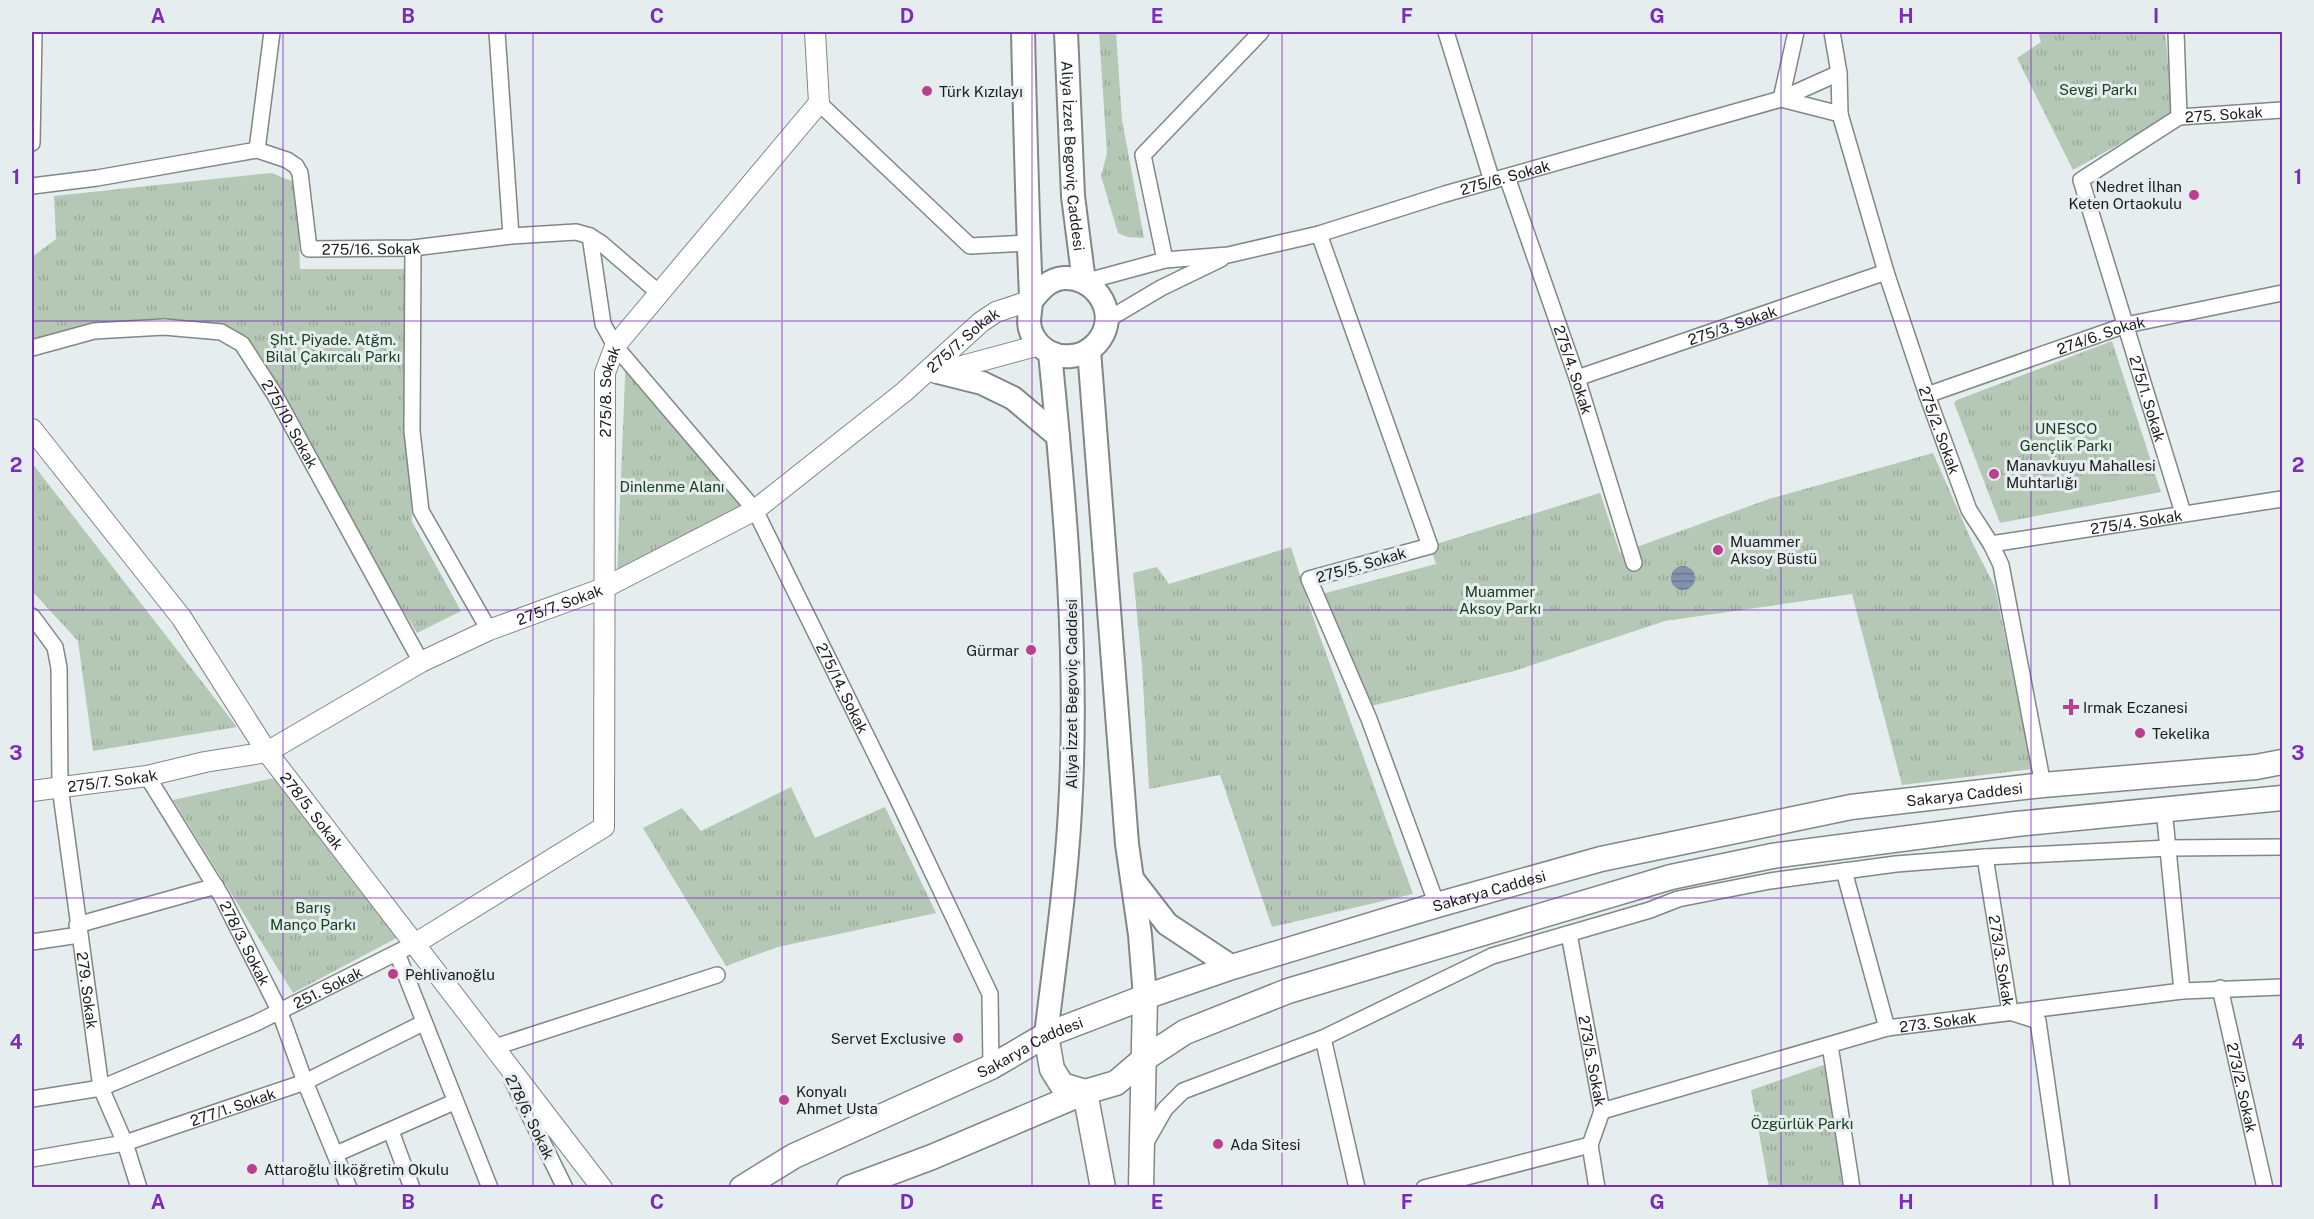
<svg xmlns="http://www.w3.org/2000/svg" width="2314" height="1219" font-family="'Public Sans',sans-serif">
<style>
.park{fill:url(#park-tufts)}
.water{fill:url(#water-rules)}
.lines{fill:none;stroke-linecap:round;stroke-linejoin:round}
.minor-casing{stroke:#808787;stroke-width:18}
.tertiary-casing{stroke:#808787;stroke-width:22}
.secondary-casing{stroke:#808787;stroke-width:26}
.primary-casing{stroke:#808787;stroke-width:27}
.minor{stroke:#fff;stroke-width:15}
.tertiary{stroke:#fff;stroke-width:20}
.secondary{stroke:#fff;stroke-width:22}
.primary{stroke:#fff;stroke-width:24}
.grid{fill:none;stroke:#7b2cbf;stroke-width:1.5;stroke-opacity:0.55}
.poi-dot{fill:#bc3f8e;stroke:#e6edee;stroke-width:2}
.labels{text-anchor:middle;dominant-baseline:central;stroke-width:6;stroke-linejoin:round;paint-order:stroke}
.park-label{font-size:15px;fill:#18411d;stroke:#e6edee}
.poi-label{font-size:15px;fill:#1a1c1d;stroke:#e6edee;text-anchor:start}
.street-label{font-size:15px;fill:#1a1c1d;stroke:#e6edee}
.neatline{fill:none;stroke:#7b2cbf;stroke-width:2}
.grid-label{font-size:20px;text-anchor:middle;font-weight:bold;fill:#7b2cbf}
</style>
<defs>
<pattern id="park-tufts" width="24" height="20" patternUnits="userSpaceOnUse" patternTransform="scale(1.5)"><rect width="24" height="20" fill="#b4c8b5"/><path d="M3 7l-1-3M5 7V3M7 7l1-3M15 17l-1-3M17 17v-4M19 17l1-3" fill="none" stroke="#9aab9b"/></pattern>
<pattern id="water-rules" width="6" height="5" patternUnits="userSpaceOnUse" patternTransform="scale(1.5)"><rect width="6" height="5" fill="#8192ae"/><path d="M0 2.5h6" fill="none" stroke="#69768d"/></pattern>
</defs>
<rect width="100%" height="100%" fill="#e6edee"/>
<!-- park -->
<g class="park">
<path d="M 1099,32 L 1116,32 L 1122,120 L 1144,238 L 1128,237 L 1118,233 L 1101,176 L 1107,153 Z"/>
<path d="M 2038,32 L 2165,32 L 2173,114 L 2073,170 L 2017,58 L 2041,42 Z"/>
<path d="M 271,173 L 297,183 L 300,269 L 408,269 L 412,522 L 461,611 L 417,633 L 244,348 L 219,327 L 173,320 L 124,323 L 32,344 L 32,257 L 56,239 L 54,196 Z"/>
<path d="M 2112,341 L 2161,492 L 2000,523 L 1954,403 L 1957,400 Z"/>
<path d="M 626,353 L 751,500 L 617,576 Z"/>
<path d="M 1933,453 L 1973,544 L 1995,587 L 2032,769 L 1902,785 L 1852,594 L 1665,621 L 1514,671 L 1371,706 L 1318,595 L 1436,564 L 1430,546 L 1600,493 L 1620,553 L 1769,499 Z"/>
<path d="M 32,463 L 237,727 L 93,751 L 78,641 L 32,591 Z"/>
<path d="M 1291,547 L 1314,620 L 1413,894 L 1272,927 L 1220,775 L 1149,789 L 1142,666 L 1133,573 L 1157,567 L 1169,584 Z"/>
<path d="M 274,778 L 404,934 L 293,993 L 173,800 Z"/>
<path d="M 791,787 L 815,838 L 885,807 L 936,913 L 778,947 L 726,966 L 643,828 L 682,808 L 701,831 Z"/>
<path d="M 1838,1060 L 1855,1187 L 1769,1187 L 1751,1090 Z"/>
</g>
<!-- water -->
<circle class="water" cx="1683" cy="578" r="12"/>
<g class="lines">
<defs>
<g id="minor">
<path d="M 497,32 L 511,236"/>
<path d="M 1446,32 L 1492,181"/>
<path id="s1" d="M 1832,32 L 1839,73 L 1840,114 L 1886,272 L 1927,395 L 1969,510 L 1991,544 L 2001,565 L 2043,785"/>
<path id="s2" d="M 2176,32 L 2179,117 L 2282,110"/>
<path d="M 1781,99 L 1796,32"/>
<path d="M 1781,99 L 1840,114"/>
<path d="M 819,103 L 970,246 L 1028,243"/>
<path id="s3" d="M 2179,117 L 2081,180 L 2183,513"/>
<path d="M 32,143 L 34,32"/>
<path d="M 257,150 L 272,32"/>
<path id="s4" d="M 1507,177 L 1577,378 L 1634,563"/>
<path id="s5" d="M 32,186 L 97,178 L 257,150 L 287,160 L 296,166 L 300,173 L 309,249 L 413,248 L 511,236 L 576,232 L 590,236 L 601,243 L 659,293"/>
<path d="M 1319,234 L 1430,546 L 1309,579 L 1369,719 L 1437,905"/>
<path id="s6" d="M 590,236 L 603,324 L 615,346 L 755,510 L 898,800 L 990,994 L 991,1067"/>
<path d="M 413,248 L 412,431 L 421,511 L 489,630"/>
<path d="M 1165,260 L 1143,155 L 1261,32"/>
<path id="s7" d="M 1084,282 L 1165,260 L 1228,255 L 1319,234 L 1445,194 L 1781,99 L 1839,73"/>
<path d="M 1107,320 L 1161,288 L 1221,259"/>
<path id="s8" d="M 32,348 L 94,331 L 164,327 L 221,332 L 242,344 L 275,395 L 421,662"/>
<path id="s9" d="M 1577,378 L 1886,272"/>
<path id="s10" d="M 1927,395 L 2126,325 L 2282,293"/>
<path id="s11" d="M 1991,544 L 2282,499"/>
<path id="s12" d="M 32,616 L 55,647 L 59,668 L 60,787 L 101,1088 L 125,1143 L 139,1188"/>
<path id="s13" d="M 147,776 L 222,897 L 279,1010 L 305,1082 L 349,1188"/>
<path d="M 2164,809 L 2182,991"/>
<path id="s14" d="M 1985,857 L 2010,1012 L 2038,1021 L 2062,1188"/>
<path d="M 1844,871 L 1887,1028"/>
<path d="M 77,925 L 216,886"/>
<path id="s15" d="M 1569,934 L 1602,1111 L 1590,1145 L 1597,1188"/>
<path d="M 32,942 L 79,935"/>
<path d="M 397,953 L 490,1188"/>
<path id="s16" d="M 2220,988 L 2265,1188"/>
<path d="M 1323,1038 L 1357,1188"/>
<path d="M 1830,1045 L 1852,1188"/>
<path d="M 500,1056 L 495,1047 L 717,975"/>
<path d="M 512,1080 L 565,1188"/>
<path id="s17" d="M 32,1099 L 101,1088 L 256,1023 L 416,943"/>
<path id="s18" d="M 1602,1111 L 1887,1028 L 2182,991 L 2282,987"/>
<path d="M 391,1131 L 412,1188"/>
<path d="M 1145,1144 L 1165,1109 L 1183,1091 L 1323,1038 L 1492,956 L 1650,910 L 1678,899 L 1770,881 L 1896,864 L 1985,857 L 2169,848 L 2282,847"/>
<path d="M 336,1154 L 454,1102"/>
<path id="s19" d="M 32,1159 L 125,1143 L 305,1082 L 423,1023"/>
<path d="M 1424,1188 L 1590,1145"/>
</g>
<g id="tertiary">
<path d="M 936,373 L 1040,345"/>
<path id="s20" d="M 32,429 L 181,617 L 267,752 L 602,1188"/>
<path id="s21" d="M 32,791 L 147,776 L 205,762 L 267,752 L 421,662 L 489,630 L 604,588 L 755,510 L 904,392 L 981,322 L 996,312 L 1032,300"/>
<path id="s22" d="M 416,943 L 604,827 L 605,373 L 615,346 L 819,103 L 815,32"/>
</g>
<g id="secondary">
<path d="M 1023,32 C 1025,120 1027,208 1031,296 C 1032,311 1025,322 1033,336 C 1040,350 1056,358 1071,356 C 1085,355 1097,346 1103,334 C 1116,308 1093,276 1064,278 C 1049,279 1040,290 1032,300"/>
<path id="s23" d="M 1066,32 L 1073,196 L 1084,282"/>
<path d="M 1089,350 L 1127,844 L 1140,935 L 1145,997"/>
<path d="M 938,372 L 982,383 L 1013,398 L 1058,436"/>
<path d="M 1133,880 L 1167,924 L 1232,967"/>
<path d="M 1046,1035 C 1055,960 1066,885 1070,810 C 1079,657 1065,504 1050,353"/>
</g>
<g id="primary">
<path d="M 1046,1035 L 1052,1069 L 1062,1085 L 1085,1092"/>
<path d="M 1085,1092 L 1103,1188"/>
<path id="s24" d="M 742,1188 L 794,1156 L 991,1067 L 1046,1035 L 1145,997 L 1232,967 L 1437,905 L 1601,859 L 1851,807 L 2043,785 L 2256,767 L 2282,762"/>
<path d="M 849,1188 L 932,1157 L 1085,1092 L 1116,1083 L 1144,1059 L 1185,1032 L 1288,991 L 1671,877 L 1772,856 L 2016,824 L 2282,798"/>
<path d="M 1141,1188 L 1145,997"/>
</g>
</defs>
<!-- minor casing -->
<use href="#minor" class="minor-casing"/>
<!-- tertiary casing -->
<use href="#tertiary" class="tertiary-casing"/>
<!-- secondary casing -->
<use href="#secondary" class="secondary-casing"/>
<!-- primary casing -->
<use href="#primary" class="primary-casing"/>
<!-- minor -->
<use href="#minor" class="minor"/>
<!-- tertiary -->
<use href="#tertiary" class="tertiary"/>
<!-- secondary -->
<use href="#secondary" class="secondary"/>
<!-- primary -->
<use href="#primary" class="primary"/>
</g>
<!-- grid -->
<path class="grid" d="M 283,32 L 283,1188M 533,32 L 533,1188M 782,32 L 782,1188M 1032,32 L 1032,1188M 1282,32 L 1282,1188M 1532,32 L 1532,1188M 1781,32 L 1781,1188M 2031,32 L 2031,1188M 32,321 L 2282,321M 32,610 L 2282,610M 32,898 L 2282,898"/>
<!-- markers -->
<g class="poi-dot">
<circle cx="927" cy="91" r="6"/>
<circle cx="2194" cy="195" r="6"/>
<circle cx="1994" cy="474" r="6"/>
<circle cx="1718" cy="550" r="6"/>
<circle cx="1031" cy="650" r="6"/>
<path d="M2068 698h6v6h6v6h-6v6h-6v-6h-6v-6h6z"/>
<circle cx="2140" cy="733" r="6"/>
<circle cx="393" cy="974" r="6"/>
<circle cx="958" cy="1038" r="6"/>
<circle cx="784" cy="1100" r="6"/>
<circle cx="1218" cy="1144" r="6"/>
<circle cx="252" cy="1169" r="6"/>
</g>
<g class="labels">
<!-- park labels -->
<g class="park-label">
<text x="2098" y="89">Sevgi Parkı</text>
<text x="333" y="339">Şht. Piyade. Atğm.<tspan x="333" dy="17">Bilal Çakırcalı Parkı</tspan></text>
<text x="2066" y="428">UNESCO<tspan x="2066" dy="17">Gençlik Parkı</tspan></text>
<text x="672" y="486">Dinlenme Alanı</text>
<text x="1500" y="591">Muammer<tspan x="1500" dy="17">Aksoy Parkı</tspan></text>
<text x="313" y="907">Barış<tspan x="313" dy="17">Manço Parkı</tspan></text>
<text x="1802" y="1123">Özgürlük Parkı</text>
</g>
<!-- poi labels -->
<g class="poi-label">
<text x="939" y="91">Türk Kızılayı</text>
<text x="2182" y="186" text-anchor="end">Nedret İlhan<tspan x="2182" dy="17">Keten Ortaokulu</tspan></text>
<text x="2006" y="465">Manavkuyu Mahallesi<tspan x="2006" dy="17">Muhtarlığı</tspan></text>
<text x="1730" y="541">Muammer<tspan x="1730" dy="17">Aksoy Büstü</tspan></text>
<text x="1019" y="650" text-anchor="end">Gürmar</text>
<text x="2083" y="707">Irmak Eczanesi</text>
<text x="2152" y="733">Tekelika</text>
<text x="405" y="974">Pehlivanoğlu</text>
<text x="946" y="1038" text-anchor="end">Servet Exclusive</text>
<text x="796" y="1091">Konyalı<tspan x="796" dy="17">Ahmet Usta</tspan></text>
<text x="1230" y="1144">Ada Sitesi</text>
<text x="264" y="1169">Attaroğlu İlköğretim Okulu</text>
</g>
<!-- street labels -->
<g class="street-label">
<text stroke="none"><textPath href="#s2" startOffset="130">275. Sokak</textPath></text>
<text stroke="none"><textPath href="#s23" startOffset="124">Aliya İzzet Begoviç Caddesi</textPath></text>
<text stroke="none"><textPath href="#s7" startOffset="435">275/6. Sokak</textPath></text>
<text stroke="none"><textPath href="#s5" startOffset="417">275/16. Sokak</textPath></text>
<text stroke="none"><textPath href="#s9" startOffset="164">275/3. Sokak</textPath></text>
<text stroke="none"><textPath href="#s10" startOffset="184">274/6. Sokak</textPath></text>
<text stroke="none"><textPath href="#s21" startOffset="1053">275/7. Sokak</textPath></text>
<text stroke="none"><textPath href="#s4" startOffset="204">275/4. Sokak</textPath></text>
<text stroke="none"><textPath href="#s22" startOffset="657">275/8. Sokak</textPath></text>
<text stroke="none"><textPath href="#s3" startOffset="345">275/1. Sokak</textPath></text>
<text stroke="none"><textPath href="#s8" startOffset="309">275/10. Sokak</textPath></text>
<text stroke="none"><textPath href="#s1" startOffset="414">275/2. Sokak</textPath></text>
<text stroke="none"><textPath href="#s11" startOffset="147">275/4. Sokak</textPath></text>
<text transform="translate(1361 565) rotate(-16)">275/5. Sokak</text>
<text stroke="none"><textPath href="#s21" startOffset="567">275/7. Sokak</textPath></text>
<text stroke="none"><textPath href="#s6" startOffset="528">275/14. Sokak</textPath></text>
<text transform="translate(1071 694) rotate(-90)">Aliya İzzet Begoviç Caddesi</text>
<text stroke="none"><textPath href="#s21" startOffset="81">275/7. Sokak</textPath></text>
<text stroke="none"><textPath href="#s24" startOffset="1293">Sakarya Caddesi</textPath></text>
<text stroke="none"><textPath href="#s20" startOffset="474">278/5. Sokak</textPath></text>
<text stroke="none"><textPath href="#s24" startOffset="807">Sakarya Caddesi</textPath></text>
<text stroke="none"><textPath href="#s13" startOffset="194">278/3. Sokak</textPath></text>
<text stroke="none"><textPath href="#s14" startOffset="105">273/3. Sokak</textPath></text>
<text stroke="none"><textPath href="#s17" startOffset="318">251. Sokak</textPath></text>
<text stroke="none"><textPath href="#s12" startOffset="384">279. Sokak</textPath></text>
<text stroke="none"><textPath href="#s18" startOffset="348">273. Sokak</textPath></text>
<text stroke="none"><textPath href="#s24" startOffset="321">Sakarya Caddesi</textPath></text>
<text stroke="none"><textPath href="#s15" startOffset="129">273/5. Sokak</textPath></text>
<text stroke="none"><textPath href="#s16" startOffset="102">273/2. Sokak</textPath></text>
<text stroke="none"><textPath href="#s19" startOffset="208">277/1. Sokak</textPath></text>
<text transform="translate(530 1117) rotate(64)">278/6. Sokak</text>
</g>
</g>
<!-- border -->
<rect width="2314" height="1219" fill="none" stroke="#e6edee" stroke-width="66"/>
<rect x="33" y="33" width="2248" height="1153" class="neatline"/>
<g class="grid-label">
<text x="158" y="23">A</text>
<text x="408" y="23">B</text>
<text x="657" y="23">C</text>
<text x="907" y="23">D</text>
<text x="1157" y="23">E</text>
<text x="1407" y="23">F</text>
<text x="1657" y="23">G</text>
<text x="1906" y="23">H</text>
<text x="2156" y="23">I</text>
<text x="16" y="184">1</text>
<text x="2298" y="184">1</text>
<text x="16" y="472">2</text>
<text x="2298" y="472">2</text>
<text x="16" y="760">3</text>
<text x="2298" y="760">3</text>
<text x="16" y="1049">4</text>
<text x="2298" y="1049">4</text>
<text x="158" y="1209">A</text>
<text x="408" y="1209">B</text>
<text x="657" y="1209">C</text>
<text x="907" y="1209">D</text>
<text x="1157" y="1209">E</text>
<text x="1407" y="1209">F</text>
<text x="1657" y="1209">G</text>
<text x="1906" y="1209">H</text>
<text x="2156" y="1209">I</text>
</g>
</svg>
